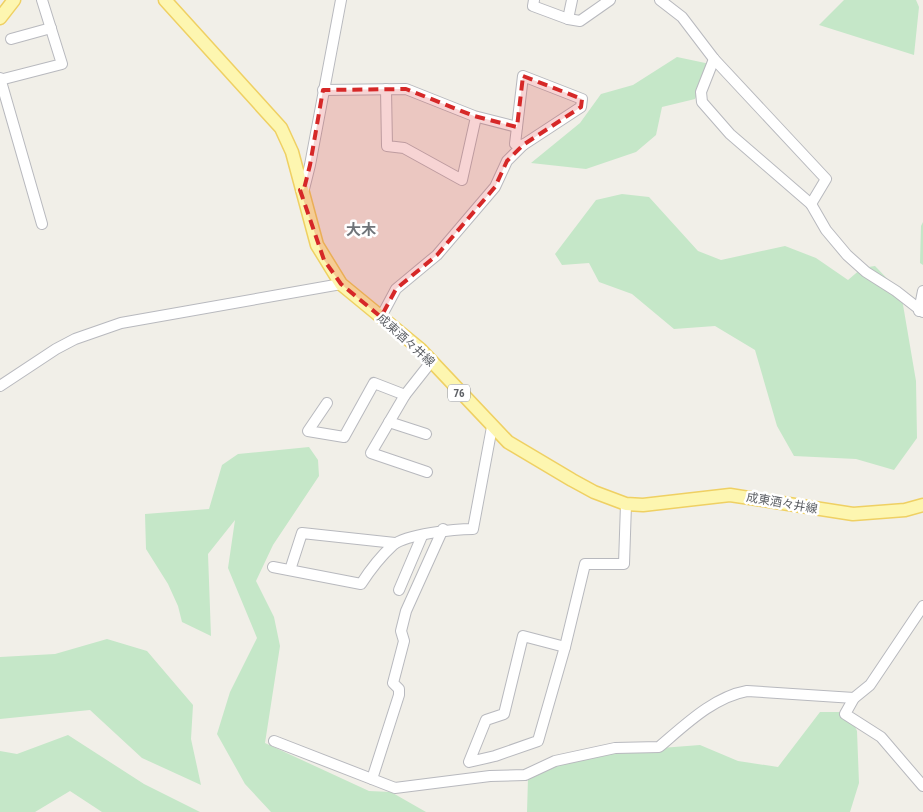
<svg xmlns="http://www.w3.org/2000/svg" width="923" height="812" font-family="'Roboto Condensed','Noto Sans JP',sans-serif">
<style>
.green{fill:#c5e7c8}
.lines{fill:none;stroke-linecap:round;stroke-linejoin:round}
.minor-casing{stroke:#b8b9be;stroke-width:12}
.major-casing{stroke:#efd063;stroke-width:15}
.minor{stroke:#fff;stroke-width:10}
.major{stroke:#fdf6b0;stroke-width:12}
.marked{fill:#d62828;fill-opacity:0.2;stroke:#d62828;stroke-width:4;stroke-dasharray:10 6;stroke-linejoin:round}
.labels{text-anchor:middle;dominant-baseline:central;stroke-width:5;stroke-linejoin:round;paint-order:stroke}
.shield{fill:#fff;stroke:#8f9195;stroke-width:1}
.shield-label{font-size:11px;font-weight:bold;fill:#5f6267}
.street-label{font-size:12px;fill:#5f6267;stroke:#fff}
.quarter-label{font-size:15px;font-weight:bold;fill:#707479;stroke:#fff}
</style>
<rect width="100%" height="100%" fill="#f1efe8"/>
<!-- green -->
<g class="green">
<path d="M 844,0 L 916,0 L 919,7 L 914,55 L 819,25 Z"/>
<path d="M 677,57 L 710,64 L 695,99 L 662,107 L 656,135 L 636,152 L 586,169 L 531,163 L 580,123 L 601,94 L 633,85 Z"/>
<path d="M 622,194 L 649,197 L 698,251 L 721,260 L 785,246 L 816,258 L 848,280 L 862,268 L 875,266 L 901,293 L 916,381 L 917,438 L 894,470 L 856,459 L 794,456 L 777,426 L 755,350 L 715,326 L 674,329 L 632,294 L 599,282 L 589,263 L 562,265 L 555,254 L 596,200 Z"/>
<path d="M 923,222 L 923,265 L 920,263 L 921,226 Z"/>
<path d="M 309,447 L 318,460 L 319,476 L 273,545 L 256,581 L 274,617 L 280,646 L 265,743 L 369,791 L 391,792 L 426,812 L 271,812 L 245,784 L 217,734 L 230,692 L 257,638 L 228,568 L 235,520 L 208,554 L 211,636 L 182,622 L 178,606 L 168,584 L 146,549 L 145,514 L 209,509 L 222,465 L 238,454 Z"/>
<path d="M 107,639 L 147,651 L 193,705 L 191,739 L 201,785 L 142,758 L 90,710 L 0,719 L 0,657 L 55,654 Z"/>
<path d="M 820,712 L 848,712 L 857,731 L 859,783 L 850,812 L 527,812 L 528,778 L 557,756 L 700,745 L 738,761 L 778,767 Z"/>
<path d="M 68,735 L 144,784 L 200,812 L 102,812 L 70,791 L 35,812 L 0,812 L 0,751 L 17,754 Z"/>
</g>
<g class="lines">
<defs>
<g id="minor">
<path d="M 534,0 L 533,6 L 568,19 L 572,0"/>
<path d="M 660,0 L 682,17 L 714,59 L 826,179 L 811,204"/>
<path d="M 568,19 L 580,21 L 610,0"/>
<path d="M 11,39 L 51,28"/>
<path d="M 714,59 L 701,92 L 702,102 L 730,134 L 811,204 L 826,230 L 847,255 L 866,272 L 896,291 L 923,312"/>
<path d="M 523,76 L 582,99 L 581,107 L 523,145 L 515,144 Z"/>
<path d="M 0,78 L 42,224"/>
<path d="M 0,80 L 62,64 L 42,0"/>
<path d="M 386,89 L 387,146 L 404,148 L 462,180 L 476,117"/>
<path d="M 323,90 L 406,89 L 474,116 L 517,127"/>
<path d="M 301,190 L 304,189 L 310,165 L 341,0"/>
<path d="M 919,311 L 923,291"/>
<path d="M 381,317 L 396,289 L 437,255 L 495,187 L 507,161 L 523,145"/>
<path d="M 0,386 L 56,349 L 75,339 L 121,323 L 341,284"/>
<path d="M 327,403 L 308,431 L 344,437 L 374,383 L 405,395"/>
<path d="M 389,422 L 426,434"/>
<path d="M 427,472 L 371,453 L 405,395 L 431,362"/>
<path d="M 273,567 L 361,584 C 370,570 381,556 393,545 C 407,534 455,529 473,529 L 492,427"/>
<path d="M 290,570 L 302,533 L 395,543"/>
<path d="M 399,590 L 422,536"/>
<path d="M 923,606 L 870,685 L 854,698 L 845,714 L 881,737 L 923,786"/>
<path d="M 523,636 L 565,647 L 538,741 L 495,756 L 469,762 L 486,720 L 504,714 Z"/>
<path d="M 565,647 L 585,564 L 624,564 L 626,504"/>
<path d="M 274,741 L 395,788 L 490,776 L 525,775 L 555,761 L 615,748 L 659,747 C 684,726 713,697 747,691 L 854,698"/>
<path d="M 372,779 L 399,695 L 399,689 L 393,683 L 404,641 L 401,631 L 406,611 L 443,529"/>
</g>
<g id="major">
<path d="M 165,0 L 281,128 L 292,152 L 317,245 L 341,284 L 420,349 L 508,442 L 572,480 L 594,492 L 626,504 L 643,505 L 730,495 L 853,514 L 905,510 L 923,505"/>
<path d="M 0,18 L 14,0"/>
</g>
</defs>
<!-- minor casing -->
<use href="#minor" class="minor-casing"/>
<!-- major casing -->
<use href="#major" class="major-casing"/>
<!-- minor -->
<use href="#minor" class="minor"/>
<!-- major -->
<use href="#major" class="major"/>
</g>
<!-- marked area -->
<path class="marked" d="M 523,76 L 582,99 L 581,107 L 523,145 L 507,161 L 495,187 L 437,255 L 396,289 L 381,317 L 341,284 L 324,260 L 300,190 L 304,189 L 310,165 L 323,90 L 406,89 L 474,116 L 517,127 Z"/>
<g class="labels">
<!-- shield labels -->
<rect class="shield" x="448" y="384.5" width="22" height="17" rx="4"/>
<g class="shield-label">
<text x="459" y="393">76</text>
</g>
<!-- street labels -->
<g class="street-label">
<text transform="translate(406 340) rotate(42)">成東酒々井線</text>
<text transform="translate(782 503) rotate(10)">成東酒々井線</text>
</g>
<!-- quarter labels -->
<g class="quarter-label">
<text x="361" y="230">大木</text>
</g>
</g>
</svg>
